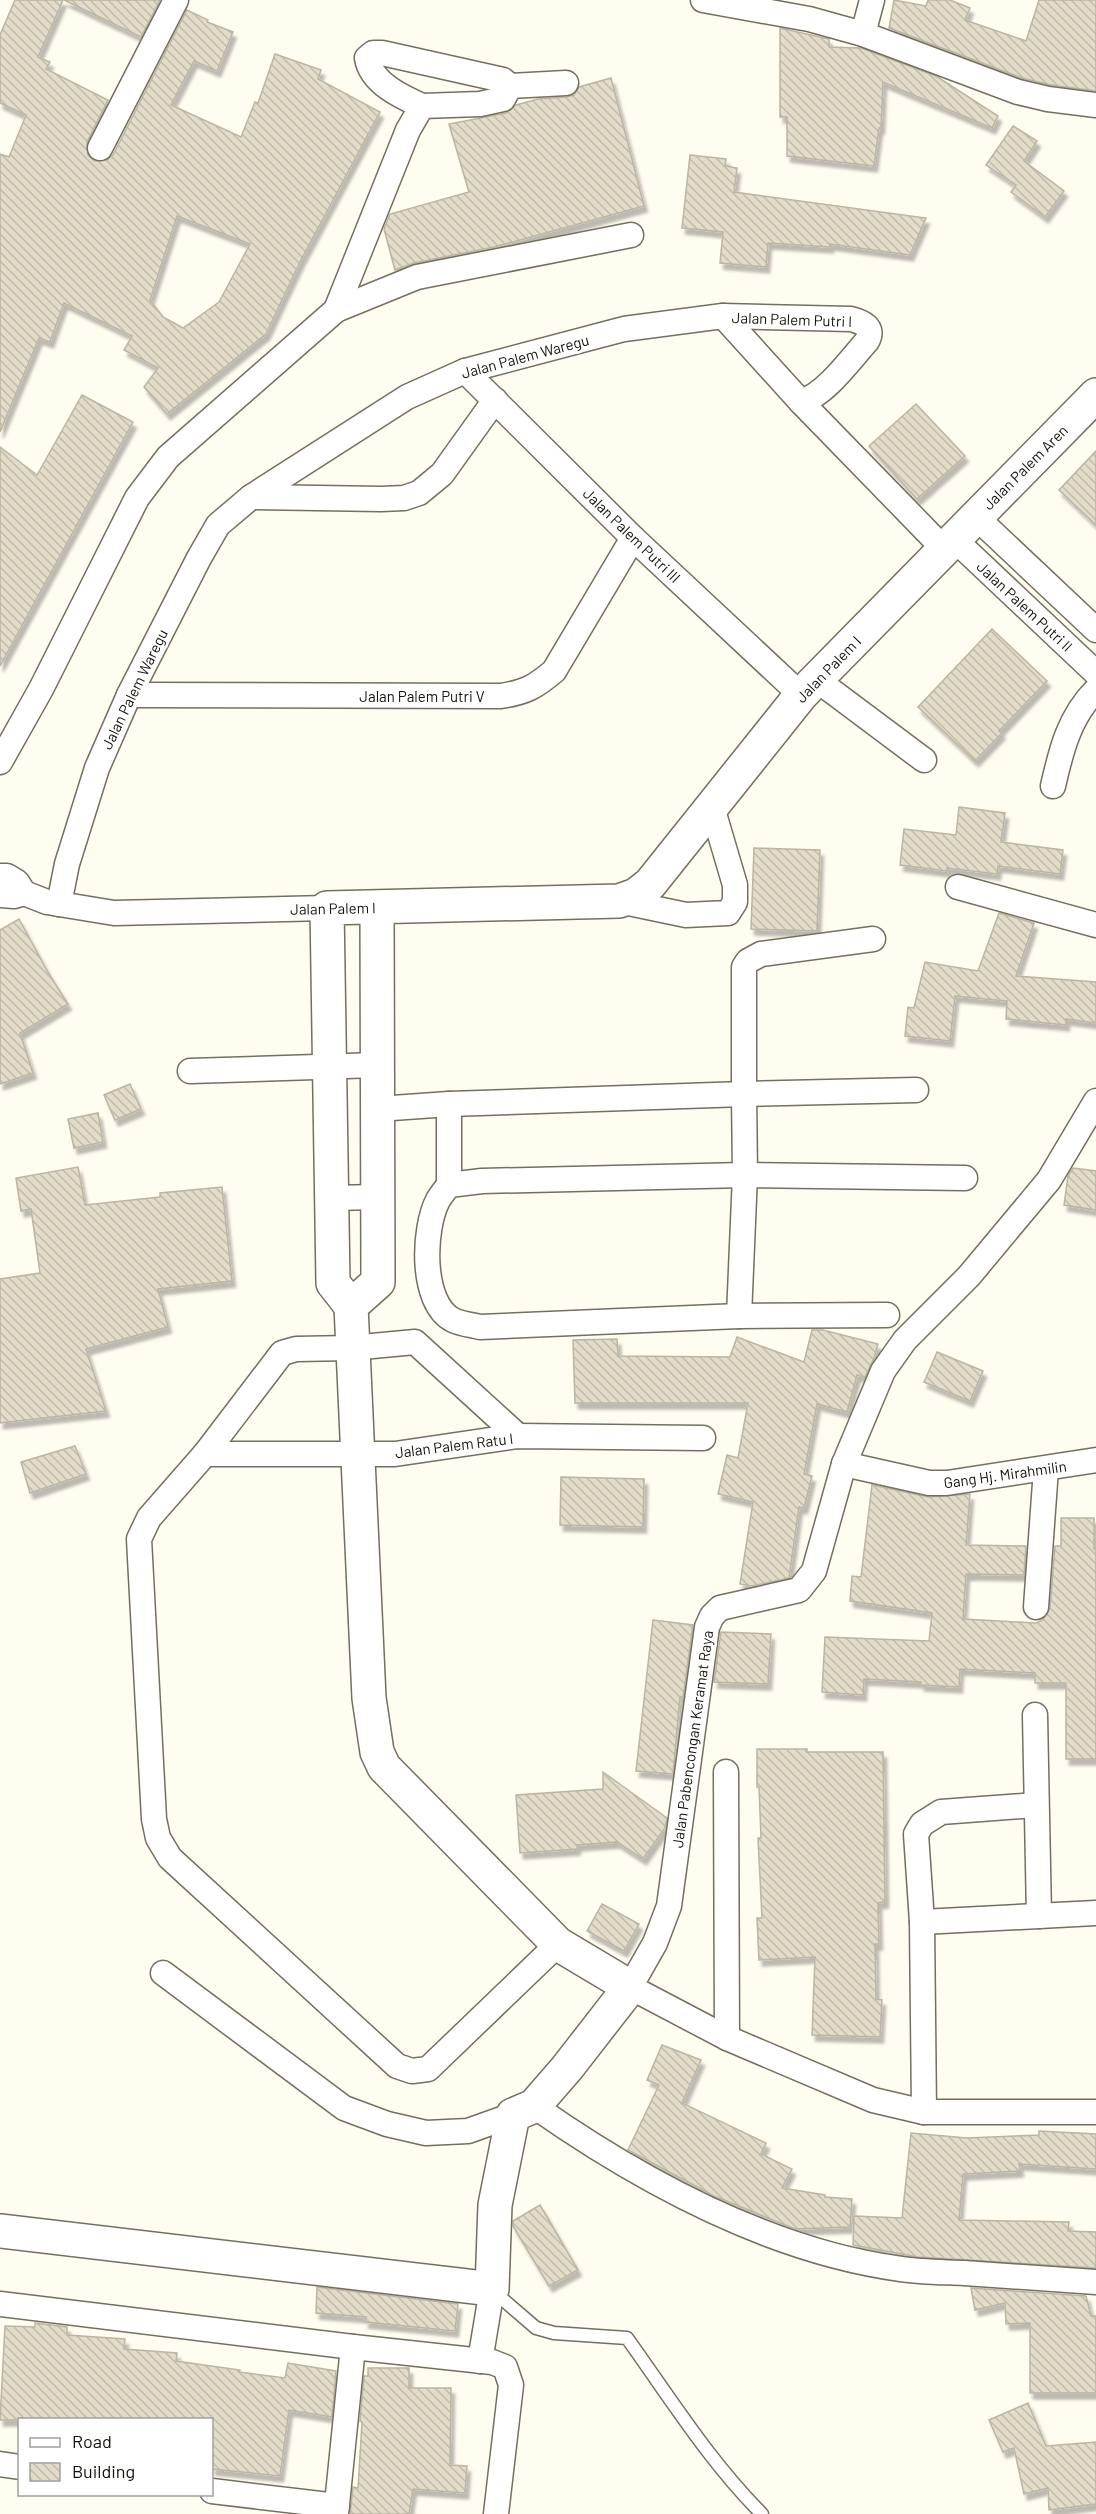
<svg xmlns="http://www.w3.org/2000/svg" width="1096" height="2514" font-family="Barlow,sans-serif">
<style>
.building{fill:url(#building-back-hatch);stroke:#bbb5a3;stroke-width:1.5;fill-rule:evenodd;filter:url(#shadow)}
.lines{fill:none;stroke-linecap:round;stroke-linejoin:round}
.lane-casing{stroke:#746f5e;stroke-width:15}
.street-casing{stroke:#746f5e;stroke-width:27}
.secondary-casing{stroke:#746f5e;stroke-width:36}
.lane{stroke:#fff;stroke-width:12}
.street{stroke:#fff;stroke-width:24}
.secondary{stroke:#fff;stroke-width:33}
.labels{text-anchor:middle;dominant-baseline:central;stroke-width:5;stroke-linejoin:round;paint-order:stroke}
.street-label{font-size:15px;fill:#14120b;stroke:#fff}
</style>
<defs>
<pattern id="building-back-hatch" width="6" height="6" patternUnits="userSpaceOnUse" patternTransform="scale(1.5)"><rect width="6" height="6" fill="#e2dcc9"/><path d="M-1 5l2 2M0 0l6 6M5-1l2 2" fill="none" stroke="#c1bcab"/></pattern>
<filter id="shadow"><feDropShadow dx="3.5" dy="6" stdDeviation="1.5" flood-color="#0004"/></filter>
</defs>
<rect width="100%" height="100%" fill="#fffcf0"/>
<!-- building -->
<g class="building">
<path d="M 15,0 L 63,0 L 38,57 L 50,62 L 46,69 L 108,100 L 87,142 L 88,155 L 94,161 L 107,160 L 113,155 L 187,10 L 208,20 L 207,22 L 233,32 L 217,71 L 194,61 L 171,105 L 241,137 L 255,102 L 258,103 L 275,54 L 321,70 L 318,79 L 380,112 L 300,262 L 266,334 L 167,414 L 144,387 L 158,368 L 124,350 L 132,336 L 64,303 L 50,342 L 39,338 L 0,432 L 0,154 L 9,157 L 26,115 L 0,103 L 0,35 ZM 177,216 L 250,244 L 219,302 L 183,328 L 163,317 L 150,300 Z"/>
<path d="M 64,0 L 160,0 L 141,37 Z"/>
<path d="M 894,0 L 926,6 L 928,0 L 950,0 L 970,8 L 965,20 L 1026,41 L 1039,0 L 1096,0 L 1096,91 L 1051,85 L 1022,78 L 889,28 Z"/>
<path d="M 780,28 L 829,39 L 829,47 L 861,48 L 936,76 L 998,116 L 992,128 L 883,82 L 881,128 L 879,128 L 874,166 L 787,156 L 787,117 L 780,117 Z"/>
<path d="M 611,78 L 644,206 L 494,247 L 414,263 L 395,270 L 384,229 L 390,214 L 469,192 L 449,124 L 506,113 L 516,105 L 538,99 L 567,97 L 574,95 L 579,87 Z"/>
<path d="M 1013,126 L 1037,141 L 1024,161 L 1064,191 L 1045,217 L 1011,192 L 1016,185 L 986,165 Z"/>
<path d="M 690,155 L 726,159 L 725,166 L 737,168 L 734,192 L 926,218 L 910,255 L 830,244 L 830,247 L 768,243 L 766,267 L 720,263 L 723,232 L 682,228 Z"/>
<path d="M 82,395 L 133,422 L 0,666 L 0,447 L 37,475 Z"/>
<path d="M 916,404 L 965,456 L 917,499 L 869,446 Z"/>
<path d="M 1096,451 L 1096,525 L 1059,490 Z"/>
<path d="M 992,629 L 1047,681 L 999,731 L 1002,733 L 975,761 L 918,707 Z"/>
<path d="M 959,807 L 1005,813 L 1001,842 L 1063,850 L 1060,874 L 998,866 L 997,874 L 947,868 L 947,871 L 900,865 L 904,829 L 956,835 Z"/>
<path d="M 754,848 L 820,850 L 817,931 L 751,929 Z"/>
<path d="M 999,913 L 1034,923 L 1016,976 L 1096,982 L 1096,1023 L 1066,1019 L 1066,1025 L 1006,1019 L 1007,1001 L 955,996 L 950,1041 L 905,1036 L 908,1007 L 914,1008 L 925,962 L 978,971 Z"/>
<path d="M 19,919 L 49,974 L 68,1004 L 20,1033 L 33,1073 L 0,1084 L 0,930 Z"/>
<path d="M 130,1084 L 141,1109 L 115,1120 L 104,1095 Z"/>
<path d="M 98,1113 L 103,1142 L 74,1148 L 68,1119 Z"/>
<path d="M 78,1167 L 85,1205 L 160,1197 L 160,1193 L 222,1187 L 232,1281 L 158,1289 L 168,1327 L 86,1349 L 106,1411 L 0,1423 L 0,1279 L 40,1273 L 31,1209 L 21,1211 L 16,1178 Z"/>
<path d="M 1073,1168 L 1096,1171 L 1096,1210 L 1064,1205 L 1068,1176 Z"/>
<path d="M 812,1330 L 823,1330 L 878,1344 L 874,1358 L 865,1377 L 857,1375 L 847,1412 L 817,1404 L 804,1474 L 812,1476 L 804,1508 L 799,1507 L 789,1578 L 752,1586 L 740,1584 L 753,1502 L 718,1494 L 727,1455 L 738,1458 L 748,1403 L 575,1403 L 573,1340 L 617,1339 L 618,1356 L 730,1357 L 737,1337 L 804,1362 Z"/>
<path d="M 937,1352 L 983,1371 L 970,1401 L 924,1382 Z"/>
<path d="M 75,1446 L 86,1474 L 30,1493 L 21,1462 Z"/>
<path d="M 561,1477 L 644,1479 L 643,1527 L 560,1525 Z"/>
<path d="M 872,1485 L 929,1497 L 970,1494 L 966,1545 L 1026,1546 L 1024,1575 L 966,1574 L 963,1619 L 1036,1623 L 1043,1620 L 1050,1608 L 1055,1546 L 1061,1546 L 1061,1518 L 1094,1518 L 1094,1549 L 1096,1549 L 1096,1759 L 1066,1759 L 1066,1683 L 1035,1683 L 1035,1673 L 960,1669 L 959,1687 L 921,1685 L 921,1682 L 864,1679 L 863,1695 L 822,1692 L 825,1637 L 929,1641 L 932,1613 L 850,1601 L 852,1576 L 861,1577 Z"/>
<path d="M 653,1620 L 693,1625 L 683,1697 L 680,1697 L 673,1774 L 636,1771 Z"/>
<path d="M 721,1632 L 771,1634 L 768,1684 L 714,1682 Z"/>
<path d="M 757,1749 L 807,1749 L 807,1752 L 883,1752 L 885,1902 L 878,1903 L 879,1944 L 875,1944 L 876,1999 L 882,2000 L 880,2037 L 812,2035 L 815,1957 L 759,1960 L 757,1918 L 762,1918 L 758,1838 L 761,1838 L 759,1787 L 757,1787 Z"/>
<path d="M 603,1772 L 667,1818 L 665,1828 L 643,1859 L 617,1842 L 577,1845 L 577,1849 L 520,1853 L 516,1795 L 603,1789 Z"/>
<path d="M 602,1904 L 639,1924 L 624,1951 L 587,1931 Z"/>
<path d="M 662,2045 L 701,2060 L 682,2103 L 766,2143 L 761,2154 L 792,2169 L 782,2188 L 825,2195 L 825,2197 L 852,2199 L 850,2227 L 795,2229 L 714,2196 L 628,2150 L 659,2085 L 647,2080 Z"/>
<path d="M 1039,2131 L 1096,2134 L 1096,2169 L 1019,2164 L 1020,2171 L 963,2174 L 959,2220 L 1069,2222 L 1068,2231 L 1096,2232 L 1096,2268 L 918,2257 L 853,2245 L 854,2216 L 902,2218 L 911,2133 L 967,2138 L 1039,2135 Z"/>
<path d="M 540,2205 L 578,2270 L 549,2286 L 513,2226 L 513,2221 Z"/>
<path d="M 317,2287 L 458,2304 L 455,2331 L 365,2322 L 366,2317 L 316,2313 Z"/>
<path d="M 971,2288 L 1086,2296 L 1091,2316 L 1096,2316 L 1096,2393 L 1030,2393 L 1030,2323 L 1006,2324 L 1005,2303 L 975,2310 Z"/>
<path d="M 35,2323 L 67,2327 L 67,2335 L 125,2339 L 124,2349 L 177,2353 L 176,2361 L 240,2370 L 239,2372 L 285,2378 L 288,2363 L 336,2371 L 332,2417 L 289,2410 L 280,2476 L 212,2469 L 212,2420 L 0,2420 L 5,2326 L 35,2327 Z"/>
<path d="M 368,2368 L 409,2368 L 409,2388 L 451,2388 L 450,2465 L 467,2466 L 465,2493 L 413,2489 L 409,2514 L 350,2514 L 353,2487 L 358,2488 L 362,2422 L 360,2421 L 364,2376 L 368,2376 Z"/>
<path d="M 1028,2403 L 1046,2446 L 1096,2442 L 1096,2504 L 1049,2510 L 1048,2488 L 1024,2494 L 1014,2448 L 1003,2452 L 989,2420 Z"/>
</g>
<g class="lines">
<defs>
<path id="lane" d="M 493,2291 L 536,2328 L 554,2333 L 627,2338 C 670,2398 710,2462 762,2514"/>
<g id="street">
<path d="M 703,0 L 809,19 L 863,34 L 1018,92 L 1048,99 L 1096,105"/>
<path d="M 863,34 L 872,0"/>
<path d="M 422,106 L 480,104 L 503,99 L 510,86 L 566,83"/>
<path d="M 100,148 L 176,0"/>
<path d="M 336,310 L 408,130 L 422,106 C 402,97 371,83 367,58 L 373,53 L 382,53 L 503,80 L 510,86"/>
<path d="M 723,316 L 801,402 L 944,549"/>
<path d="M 465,371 L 633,538 L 801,695"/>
<path d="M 251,497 L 381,499 L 404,498 L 419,493 L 442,474 L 495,400"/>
<path d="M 976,517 L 1096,630"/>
<path d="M 954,539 L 1096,673"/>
<path d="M 817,680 L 924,760"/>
<path d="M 129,695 L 501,696 C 526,692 535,687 554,671 L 633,538"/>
<path d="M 0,762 L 41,689 L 137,498 L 168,457 L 336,310 L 417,277 L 631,235"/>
<path d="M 1053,786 C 1061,751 1069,717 1096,690"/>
<path d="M 0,876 L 7,876 L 17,882 L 24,893 L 47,902 L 114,913 L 327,908"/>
<path d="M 958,887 L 1096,925"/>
<path d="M 0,895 L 14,896 L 24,893"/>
<path d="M 619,901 L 686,915 L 728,913 L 735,902 L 735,885 L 712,807"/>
<path d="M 59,904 L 67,864 L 97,768 L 129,695 L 199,558 L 218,525 L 251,497 L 407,397 L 465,371 L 624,329 L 723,316 L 851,319 C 862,322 875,327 867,341 C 850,360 826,394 801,402"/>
<path d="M 190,1071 L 377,1065"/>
<path d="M 1096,1101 L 1049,1180 L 969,1276 L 905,1340 L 883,1371 L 844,1464 L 814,1571 L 799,1590 L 720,1608 L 712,1616 L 707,1627 L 669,1906 L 655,1943 L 630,1987 L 727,2038 L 873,2100 L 924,2112 L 1096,2112"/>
<path d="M 449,1104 L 449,1185"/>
<path d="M 378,1109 L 449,1104 L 744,1094 L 744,967 L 748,961 L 761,954 L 873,939"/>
<path d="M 332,1198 L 378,1197"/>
<path d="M 887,1315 L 739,1316 L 745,1175 L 744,1094 L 916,1090"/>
<path d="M 739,1316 L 480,1327 C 472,1325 461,1324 453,1320 C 420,1303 423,1228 438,1200 C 441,1195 445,1190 449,1185 L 482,1181 L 745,1175 L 965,1178"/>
<path d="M 518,1436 L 415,1342 L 351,1348 L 296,1349 L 282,1353 L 205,1454 L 149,1518 L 139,1539 L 154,1819 L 158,1838 L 170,1858 L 397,2066 L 412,2071 L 428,2069 L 558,1944"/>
<path d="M 205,1454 L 395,1454 L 518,1436 L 703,1438"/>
<path d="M 844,1464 L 929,1483 L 947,1483 L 1096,1460"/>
<path d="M 1036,1607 L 1046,1469"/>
<path d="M 1035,1715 L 1039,1916"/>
<path d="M 726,1772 L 727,2038"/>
<path d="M 922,1922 L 1096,1913"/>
<path d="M 163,1973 L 344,2108 L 387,2124 L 426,2133 L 468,2131 L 513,2115"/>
<path d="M 534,2106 C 641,2181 769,2251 901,2269 C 921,2272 943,2272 964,2273 C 1008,2276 1052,2279 1096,2282"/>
<path d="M 924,2112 L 922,1922 L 916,1834 L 922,1824 L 941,1812 L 1035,1805"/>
<path d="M 0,2304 L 353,2347 L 492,2362 L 505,2367 L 511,2385 L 496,2514"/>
<path d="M 480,2361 L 492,2289"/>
<path d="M 0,2464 L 20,2467"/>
<path d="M 212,2491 L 337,2506"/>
<path d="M 336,2514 L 353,2347"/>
</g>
<g id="secondary">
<path d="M 377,908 L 378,1282 L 351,1306 L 333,1283 L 327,908 L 619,901 L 636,895 L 650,884 L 801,695 L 1096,395"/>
<path d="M 0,2231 L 492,2289 L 495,2205 L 513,2115 L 534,2106 L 567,2068 L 630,1987 L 558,1944 L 384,1767 L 377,1752 L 369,1698 L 351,1306"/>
</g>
</defs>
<!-- lane casing -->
<use href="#lane" class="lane-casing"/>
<!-- street casing -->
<use href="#street" class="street-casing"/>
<!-- secondary casing -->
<use href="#secondary" class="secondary-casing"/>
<!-- lane -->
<use href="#lane" class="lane"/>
<!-- street -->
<use href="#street" class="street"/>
<!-- secondary -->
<use href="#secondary" class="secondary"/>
</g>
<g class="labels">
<!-- street labels -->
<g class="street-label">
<text transform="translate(792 319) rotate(2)">Jalan Palem Putri I</text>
<text transform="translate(525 356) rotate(-15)">Jalan Palem Waregu</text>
<text transform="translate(1025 467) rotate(-45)">Jalan Palem Aren</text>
<text transform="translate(632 535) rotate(44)">Jalan Palem Putri III</text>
<text transform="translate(1025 606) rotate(43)">Jalan Palem Putri II</text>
<text transform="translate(828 669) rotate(-46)">Jalan Palem I</text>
<text transform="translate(134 689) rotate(-64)">Jalan Palem Waregu</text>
<text x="422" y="696">Jalan Palem Putri V</text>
<text transform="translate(333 908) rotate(-1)">Jalan Palem I</text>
<text transform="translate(454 1445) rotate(-7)">Jalan Palem Ratu I</text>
<text transform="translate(1005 1474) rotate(-8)">Gang Hj. Mirahmilin</text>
<text transform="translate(692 1739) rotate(-82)">Jalan Pabencongan Keramat Raya</text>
</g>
</g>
<!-- legend -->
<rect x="18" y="2418" width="195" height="78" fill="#ffffff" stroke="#a1a09d" stroke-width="1.5"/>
<rect x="30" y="2438" width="30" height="9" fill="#ffffff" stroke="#a1a09d" stroke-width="1.5"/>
<text x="72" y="2448" font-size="18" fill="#14120b">Road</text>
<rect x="30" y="2463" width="30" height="18" fill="url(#building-back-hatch)" stroke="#a1a09d" stroke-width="1.5"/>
<text x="72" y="2478" font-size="18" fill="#14120b">Building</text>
</svg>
